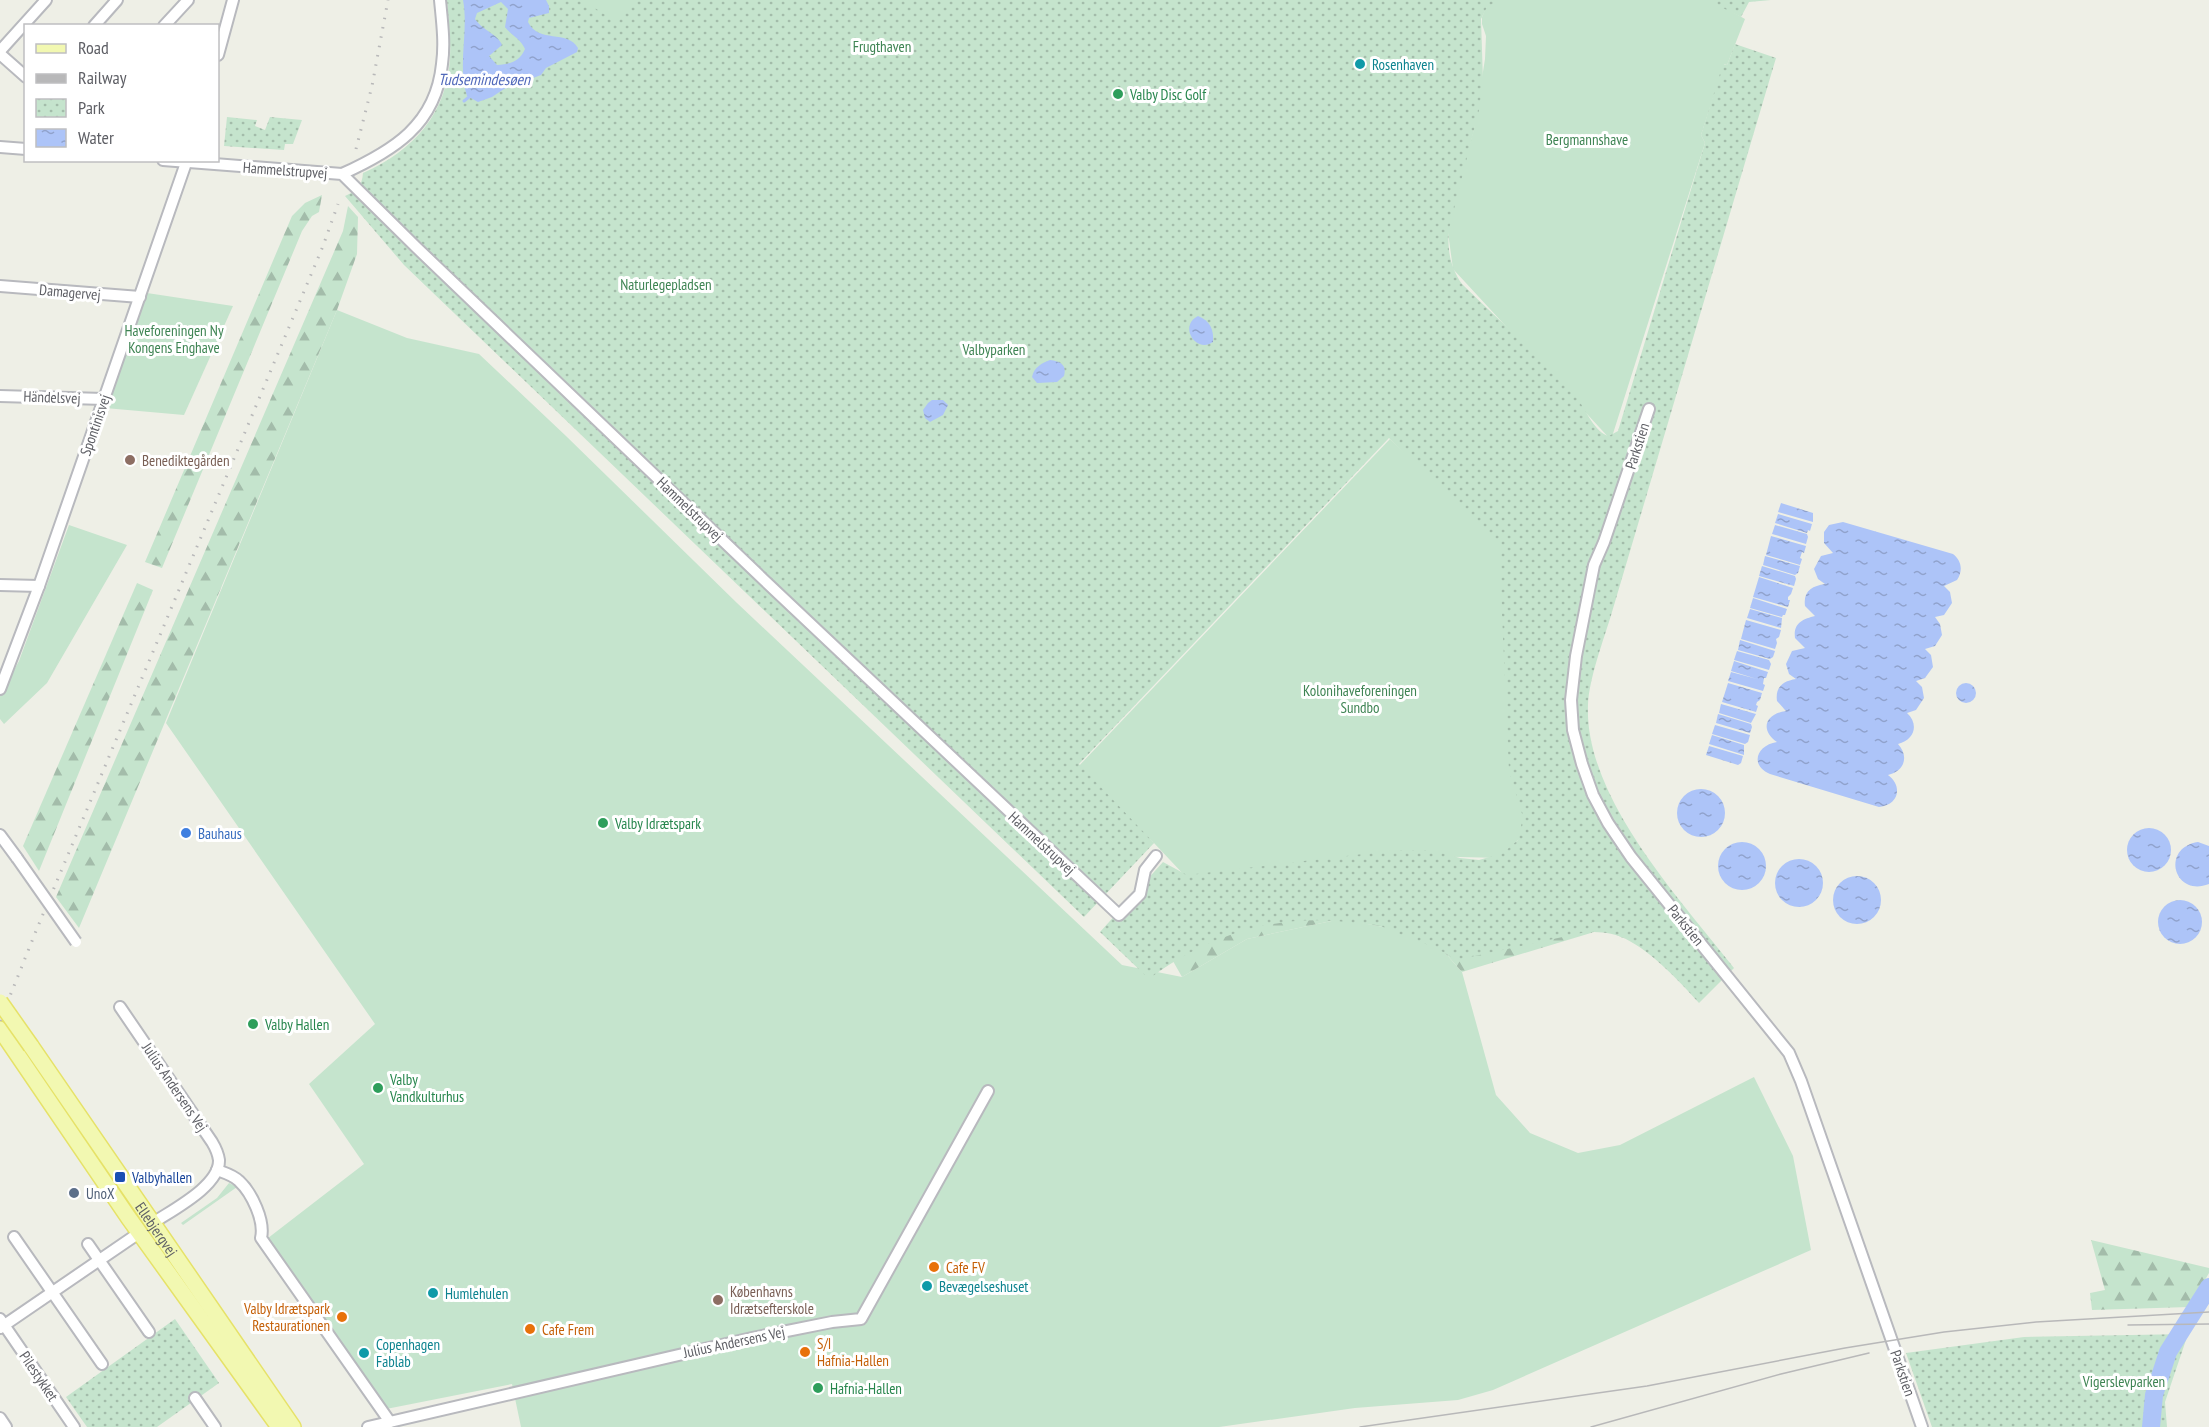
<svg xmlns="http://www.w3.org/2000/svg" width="2209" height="1427" font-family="'PT Sans Narrow',sans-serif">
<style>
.green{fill:#c5e4cd}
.forest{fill:url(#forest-firs)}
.park{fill:url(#park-dots)}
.water{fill:url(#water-ripples);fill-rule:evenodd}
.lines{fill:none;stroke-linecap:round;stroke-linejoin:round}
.stream{stroke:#adc4f8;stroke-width:3}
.river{stroke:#adc4f8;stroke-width:18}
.street-casing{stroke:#b8b9be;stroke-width:14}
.primary-casing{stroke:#e6e268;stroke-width:18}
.street{stroke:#fff;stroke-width:10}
.primary{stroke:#f2f8b1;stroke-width:15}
.tram{stroke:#b8b8b9;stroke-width:1.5}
.rail{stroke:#b8b8b9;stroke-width:3;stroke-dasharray:1.5 8;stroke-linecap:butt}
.street-bridge-casing{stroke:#b8b9be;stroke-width:14;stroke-linecap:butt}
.primary-bridge-casing{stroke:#e6e268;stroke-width:18;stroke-linecap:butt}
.street-bridge{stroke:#fff;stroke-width:10}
.primary-bridge{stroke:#f2f8b1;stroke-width:15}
.culture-dot{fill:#0f9aa8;stroke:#fff;stroke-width:2}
.leisure-dot{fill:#2e9e5b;stroke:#fff;stroke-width:2}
.education-dot{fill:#8d6e63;stroke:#fff;stroke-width:2}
.shop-dot{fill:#3f7fe0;stroke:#fff;stroke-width:2}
.transit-dot{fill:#1a4fb4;stroke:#fff;stroke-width:2}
.service-dot{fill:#5c6f8a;stroke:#fff;stroke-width:2}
.food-dot{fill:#e8710a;stroke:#fff;stroke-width:2}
.labels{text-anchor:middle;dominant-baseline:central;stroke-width:6;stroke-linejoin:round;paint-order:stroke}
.park-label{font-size:15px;fill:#3e8453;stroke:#fff}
.culture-label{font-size:15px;fill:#0d838f;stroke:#fff;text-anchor:start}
.leisure-label{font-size:15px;fill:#27864d;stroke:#fff;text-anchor:start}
.street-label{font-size:15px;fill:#5e5f65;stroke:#fff}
.education-label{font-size:15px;fill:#785e54;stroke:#fff;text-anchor:start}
.shop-label{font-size:15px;fill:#366cbe;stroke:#fff;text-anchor:start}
.transit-label{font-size:15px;fill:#164399;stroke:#fff;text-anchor:start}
.service-label{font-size:15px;fill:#4e5e75;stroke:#fff;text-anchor:start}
.food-label{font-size:15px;fill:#c56008;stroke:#fff;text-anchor:start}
.water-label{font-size:16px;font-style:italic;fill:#5169ba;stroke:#fff}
</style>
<defs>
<pattern id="forest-firs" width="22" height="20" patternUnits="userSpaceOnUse" patternTransform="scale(1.5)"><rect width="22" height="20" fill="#c5e4cd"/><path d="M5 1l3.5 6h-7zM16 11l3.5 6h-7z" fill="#a3bcaa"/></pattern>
<pattern id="park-dots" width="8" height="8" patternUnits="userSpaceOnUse" patternTransform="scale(1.5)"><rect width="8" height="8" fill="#c5e4cd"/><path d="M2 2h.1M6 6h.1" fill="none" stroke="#a3bcaa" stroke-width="1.8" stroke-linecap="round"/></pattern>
<pattern id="water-ripples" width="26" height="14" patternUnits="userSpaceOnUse" patternTransform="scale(1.5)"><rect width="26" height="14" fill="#adc4f8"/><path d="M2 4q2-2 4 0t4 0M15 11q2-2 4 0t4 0" fill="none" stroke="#90a2cc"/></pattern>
</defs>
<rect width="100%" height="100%" fill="#eeefe6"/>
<!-- green -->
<g class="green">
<path d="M 563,0 L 645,0 L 611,45 Z"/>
<path d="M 1495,0 L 1711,0 L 1745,19 L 1727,65 L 1724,64 L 1701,135 L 1705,143 L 1611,440 L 1453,269 L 1447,225 L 1474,129 L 1485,59 L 1486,36 L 1482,24 L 1482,17 L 1487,6 Z"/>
<path d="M 147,293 L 233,306 L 184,415 L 105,408 Z"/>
<path d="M 337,310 L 407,338 L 479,354 L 566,436 L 737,603 L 1122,965 L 1182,977 L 1247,939 L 1341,919 L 1394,929 L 1439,946 L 1462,972 L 1496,1095 L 1530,1133 L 1578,1153 L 1620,1145 L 1754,1077 L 1793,1156 L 1811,1250 L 1493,1390 L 1458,1400 L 1355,1408 L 1219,1427 L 521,1427 L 512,1384 L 376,1411 L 259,1245 L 364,1164 L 309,1084 L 375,1024 L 166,723 Z"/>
<path d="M 1390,439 L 1505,547 L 1528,830 L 1500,858 L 1381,855 L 1186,877 L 1154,843 L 1076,769 Z"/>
<path d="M 69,525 L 127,545 L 47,683 L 4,724 L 0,719 L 0,696 L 19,661 Z"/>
<path d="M 229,1183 L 237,1187 L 183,1225 L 181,1223 L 217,1198 Z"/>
</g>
<!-- forest -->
<g class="forest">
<path d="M 322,195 L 319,212 L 312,216 L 302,231 L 162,568 L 145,562 L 292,216 L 305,203 Z"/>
<path d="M 348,206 L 358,217 L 357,254 L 337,310 L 79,928 L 56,897 L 343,231 Z"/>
<path d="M 137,583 L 153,590 L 39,871 L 23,846 Z"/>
<path d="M 1554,845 L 1623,938 L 1604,929 L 1462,972 L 1439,946 L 1394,929 L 1341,919 L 1247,939 L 1182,977 L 1169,954 L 1188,942 Z"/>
<path d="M 2091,1240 L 2209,1268 L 2209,1273 L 2189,1307 L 2092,1310 L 2090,1293 L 2105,1290 Z"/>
</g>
<!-- park -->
<g class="park">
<path d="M 447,0 L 582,0 L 617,22 L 634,0 L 1500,0 L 1487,7 L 1481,19 L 1483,81 L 1479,110 L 1449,229 C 1447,249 1450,267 1462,284 C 1500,322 1543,357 1577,398 C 1586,410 1595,433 1609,436 L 1618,431 L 1705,143 L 1701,135 L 1723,64 L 1727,65 L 1735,44 L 1776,58 L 1612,612 C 1604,639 1589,678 1588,705 C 1584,797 1680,899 1734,968 L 1699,1003 C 1679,981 1648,947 1619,936 C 1608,932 1597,932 1586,932 L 1456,960 C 1439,948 1421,942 1402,935 C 1395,933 1388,929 1381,926 C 1373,924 1363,924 1354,923 C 1280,912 1209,934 1149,979 L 1100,932 L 1163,862 L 1187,875 L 1397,850 L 1431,850 L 1460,858 L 1479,860 L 1503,853 L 1518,840 L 1523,817 L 1509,771 L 1499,547 L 1389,438 L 1079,764 L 1154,843 L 1084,917 L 404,265 L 345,196 C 357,191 362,186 363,173 C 413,151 448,113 450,56 C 451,38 448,18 447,0 Z"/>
<path d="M 1707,0 L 1771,0 L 1749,2 L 1741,17 Z"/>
<path d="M 227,117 L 257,120 L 255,126 L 265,130 L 270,117 L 302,120 L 293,144 L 285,144 L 284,150 L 224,146 Z"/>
<path d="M 175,1319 L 219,1383 L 157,1427 L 87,1427 L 66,1397 Z"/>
<path d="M 2188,1334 L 2165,1402 L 2167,1427 L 1932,1427 L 1906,1353 L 2024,1337 Z"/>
</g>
<!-- water -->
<g class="water">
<path d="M 463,0 L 546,0 L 549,6 L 549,13 L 529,18 L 528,22 C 539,44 567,29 578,48 L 577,52 L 546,68 L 541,75 L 504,89 L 492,97 L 478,102 L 467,96 C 457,65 469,32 463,0 ZM 501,2 L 508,9 L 505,27 C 512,36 520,38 525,49 C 519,62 511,64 497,65 L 489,56 L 502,45 C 497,33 484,32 475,19 L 477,13 Z"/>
<path d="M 1198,316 C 1210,321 1214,329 1213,342 C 1196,354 1178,326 1198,316 Z"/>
<path d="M 1050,360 C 1060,361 1067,365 1064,376 L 1057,382 L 1037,383 L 1032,377 C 1034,367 1042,363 1050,360 Z"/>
<path d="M 932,400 L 943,400 L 948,405 L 943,415 L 930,422 L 925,418 L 923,410 L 928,403 Z"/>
<path d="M 1781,503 L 1813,513 L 1813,522 L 1778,512 Z"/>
<path d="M 1778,514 L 1812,524 L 1810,531 L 1808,530 L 1807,533 L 1775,523 Z"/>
<path d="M 1843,522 L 1953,554 C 1962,561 1963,571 1957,580 L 1944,586 L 1950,592 L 1952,603 L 1944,615 L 1935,617 L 1940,624 L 1942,635 L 1935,646 L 1925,649 L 1931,655 L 1933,667 L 1925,678 L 1916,681 L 1922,687 L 1924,698 L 1916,710 L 1907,713 C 1919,724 1915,740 1898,744 C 1909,756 1905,771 1888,775 C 1903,786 1899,805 1879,807 L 1770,774 C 1749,765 1757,745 1777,742 C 1759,729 1766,714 1786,711 L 1777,701 C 1775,687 1783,681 1796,679 L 1789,674 L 1786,664 L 1792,651 L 1805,648 L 1795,638 C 1793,623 1803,619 1815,616 L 1805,606 C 1803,591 1812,586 1825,584 L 1818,579 L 1814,569 L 1821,556 L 1833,553 L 1824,543 L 1824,532 L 1829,525 Z"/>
<path d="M 1775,525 L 1807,534 L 1808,537 L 1806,544 L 1772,534 Z"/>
<path d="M 1771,536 L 1806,546 L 1804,553 L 1802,552 L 1800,558 L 1802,559 L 1800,565 L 1766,555 Z"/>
<path d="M 1765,556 L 1800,566 L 1798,573 L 1795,575 L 1763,565 Z"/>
<path d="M 1762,566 L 1795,576 L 1796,579 L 1794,586 L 1759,576 Z"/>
<path d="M 1759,577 L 1793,588 L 1791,594 L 1788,597 L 1788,600 L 1790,600 L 1788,607 L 1753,597 Z"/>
<path d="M 1753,598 L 1787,609 L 1785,615 L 1783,615 L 1782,617 L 1750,608 Z"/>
<path d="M 1750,609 L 1782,618 L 1781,628 L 1747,618 Z"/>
<path d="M 1746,620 L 1781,630 L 1779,637 L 1776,639 L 1750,631 L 1776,639 L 1777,643 L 1775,649 L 1741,639 Z"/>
<path d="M 1740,640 L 1775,651 L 1773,657 L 1770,659 L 1738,650 Z"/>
<path d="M 1737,651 L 1769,660 L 1771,664 L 1769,670 L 1734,660 Z"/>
<path d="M 1734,661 L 1768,672 L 1766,678 L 1764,678 L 1763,684 L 1765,685 L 1763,691 L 1728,681 L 1731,672 L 1757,679 L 1731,671 Z"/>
<path d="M 1728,683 L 1762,693 L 1760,700 L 1757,702 L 1756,705 L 1758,706 L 1756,712 L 1722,702 Z"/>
<circle cx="1966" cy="693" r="10"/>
<path d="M 1721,704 L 1756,714 L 1751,723 L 1719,713 Z"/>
<path d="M 1718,714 L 1751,724 L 1752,727 L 1750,733 L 1716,723 Z"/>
<path d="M 1715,725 L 1750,735 L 1748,742 L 1745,744 L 1712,734 Z"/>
<path d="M 1712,735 L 1744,745 L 1744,755 L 1709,744 Z"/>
<path d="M 1709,746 L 1743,756 L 1741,763 L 1738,765 L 1706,755 Z"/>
<circle cx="1701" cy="813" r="24"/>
<circle cx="2149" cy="850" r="22"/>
<circle cx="1742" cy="866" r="24"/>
<path d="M 2198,842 L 2209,846 L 2209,884 C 2174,898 2160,848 2198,842 Z"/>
<circle cx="1799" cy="883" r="24"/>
<circle cx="1857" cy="900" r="24"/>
<circle cx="2180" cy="922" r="22"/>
</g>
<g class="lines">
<!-- stream -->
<path class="stream" d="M 464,101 L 469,97"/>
<!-- river -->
<path class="river" d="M 2151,1427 L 2154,1395 L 2168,1352 L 2209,1287"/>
<defs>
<g id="street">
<path d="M 94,26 L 117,0"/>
<path d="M 164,26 L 188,0"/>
<path d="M 0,51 L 46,0"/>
<path d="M 0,54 L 26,77"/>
<path d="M 218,55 L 233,0"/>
<path d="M 0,147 L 26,149"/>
<path d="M 163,160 L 342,174 L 417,248 L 764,580 L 1119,915 L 1140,894 L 1145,870 L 1156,856"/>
<path d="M 342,174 C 393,151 436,125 442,64 C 445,43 442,21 440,0"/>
<path d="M 0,286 L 140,297"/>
<path d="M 0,396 L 104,399"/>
<path d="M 1649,409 L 1604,542 L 1594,565 L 1576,656 L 1571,700 L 1573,730 L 1582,764 L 1593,795 L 1608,823 L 1631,857 L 1789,1053 L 1801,1081 L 1922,1427"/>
<path d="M 0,585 L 39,586"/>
<path d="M 0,689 L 39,586 L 187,160"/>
<path d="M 0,835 L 17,858"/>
<path d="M 120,1007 L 212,1142 C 215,1147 218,1153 219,1160 C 220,1186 172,1210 153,1223"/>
<path d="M 217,1170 C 225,1173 233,1175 239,1181 C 252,1193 265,1221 261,1238 L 390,1422"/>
<path d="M 14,1237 L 102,1364"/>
<path d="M 88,1244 L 149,1332"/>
<path d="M 0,1319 L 74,1427"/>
<path d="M 0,1328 L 139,1233"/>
<path d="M 195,1398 L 215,1427"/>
<path d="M 0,1418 L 6,1427"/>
<path d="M 368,1427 L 752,1338 L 832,1322 L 861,1319 L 988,1091"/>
</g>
<g id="primary">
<path d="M 0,1029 L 128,1217 L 279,1427"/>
<path id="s1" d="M 31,1046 L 293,1427"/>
</g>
</defs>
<!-- street casing -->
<use href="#street" class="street-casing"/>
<!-- primary casing -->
<use href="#primary" class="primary-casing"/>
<!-- street -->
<use href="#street" class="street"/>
<!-- primary -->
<use href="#primary" class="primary"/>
<!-- tram -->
<g class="tram">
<path d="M 2128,1325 L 2209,1324"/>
<path d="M 1360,1427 L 1647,1386 L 1845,1348 L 1944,1332 L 2036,1322 L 2209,1312"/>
<path d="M 1591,1427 L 1781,1374 L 1869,1353"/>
</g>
<!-- rail -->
<g class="rail">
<path d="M 356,149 L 372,86 L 388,0"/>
<path d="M 0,1021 L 36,931 L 323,246 L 338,204"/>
</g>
<defs>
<path id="street-bridge" d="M 17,858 L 76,942"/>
<path id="primary-bridge" d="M 0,1002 L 31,1046"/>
</defs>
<!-- street-bridge casing -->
<use href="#street-bridge" class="street-bridge-casing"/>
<!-- primary-bridge casing -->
<use href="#primary-bridge" class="primary-bridge-casing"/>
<!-- street-bridge -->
<use href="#street-bridge" class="street-bridge"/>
<!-- primary-bridge -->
<use href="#primary-bridge" class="primary-bridge"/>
</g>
<!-- markers -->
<g class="culture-dot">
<circle cx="1360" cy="64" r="6"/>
<circle cx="927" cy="1286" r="6"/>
<circle cx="433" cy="1293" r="6"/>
<circle cx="364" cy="1353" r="6"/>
</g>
<g class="leisure-dot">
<circle cx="1118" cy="94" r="6"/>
<circle cx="603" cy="823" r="6"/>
<circle cx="253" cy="1024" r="6"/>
<circle cx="378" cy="1088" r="6"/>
<circle cx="818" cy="1388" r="6"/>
</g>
<g class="education-dot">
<circle cx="130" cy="460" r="6"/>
<circle cx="718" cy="1300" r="6"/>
</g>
<circle class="shop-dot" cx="186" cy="833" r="6"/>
<rect class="transit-dot" x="114" y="1171" width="12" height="12" rx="3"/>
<circle class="service-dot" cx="74" cy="1193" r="6"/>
<g class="food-dot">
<circle cx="934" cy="1267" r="6"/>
<circle cx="342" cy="1317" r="6"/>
<circle cx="530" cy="1329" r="6"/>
<circle cx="805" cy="1352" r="6"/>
</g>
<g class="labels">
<!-- park labels -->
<g class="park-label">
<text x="882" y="46">Frugthaven</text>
<text x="1587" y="139">Bergmannshave</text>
<text x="666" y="284">Naturlegepladsen</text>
<text x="174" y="330">Haveforeningen Ny<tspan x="174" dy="17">Kongens Enghave</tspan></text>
<text x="994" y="349">Valbyparken</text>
<text x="1360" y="690">Kolonihaveforeningen<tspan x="1360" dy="17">Sundbo</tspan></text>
<text x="2124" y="1381">Vigerslevparken</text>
</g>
<!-- culture labels -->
<g class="culture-label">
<text x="1372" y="64">Rosenhaven</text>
<text x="939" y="1286">Bevægelseshuset</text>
<text x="445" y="1293">Humlehulen</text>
<text x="376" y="1344">Copenhagen<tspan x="376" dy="17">Fablab</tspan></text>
</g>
<!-- leisure labels -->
<g class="leisure-label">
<text x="1130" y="94">Valby Disc Golf</text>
<text x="615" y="823">Valby Idrætspark</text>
<text x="265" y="1024">Valby Hallen</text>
<text x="390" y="1079">Valby<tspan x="390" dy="17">Vandkulturhus</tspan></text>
<text x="830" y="1388">Hafnia-Hallen</text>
</g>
<!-- street labels -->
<g class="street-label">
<text transform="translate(285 170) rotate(4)">Hammelstrupvej</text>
<text transform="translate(70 292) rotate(5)">Damagervej</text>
<text transform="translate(52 397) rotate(2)">Händelsvej</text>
<text transform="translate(95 425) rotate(-71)">Spontinisvej</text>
<text transform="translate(1637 446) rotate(-72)">Parkstien</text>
<text transform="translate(690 509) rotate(44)">Hammelstrupvej</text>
<text transform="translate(1042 843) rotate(43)">Hammelstrupvej</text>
<text transform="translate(1686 925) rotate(51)">Parkstien</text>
<text transform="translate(175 1087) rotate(56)">Julius Andersens Vej</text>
<text stroke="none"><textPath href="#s1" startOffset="222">Ellebjergvej</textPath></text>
<text transform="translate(734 1342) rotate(-12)">Julius Andersens Vej</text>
<text transform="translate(1903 1373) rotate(71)">Parkstien</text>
<text transform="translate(39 1376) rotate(56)">Pilestykket</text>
</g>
<!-- education labels -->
<g class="education-label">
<text x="142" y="460">Benediktegården</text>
<text x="730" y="1291">Københavns<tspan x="730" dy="17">Idrætsefterskole</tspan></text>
</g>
<!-- shop labels -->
<g class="shop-label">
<text x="198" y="833">Bauhaus</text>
</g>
<!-- transit labels -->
<g class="transit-label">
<text x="132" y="1177">Valbyhallen</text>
</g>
<!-- service labels -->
<g class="service-label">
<text x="86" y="1193">UnoX</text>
</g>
<!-- food labels -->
<g class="food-label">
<text x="946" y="1267">Cafe FV</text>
<text x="330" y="1308" text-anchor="end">Valby Idrætspark<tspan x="330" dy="17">Restaurationen</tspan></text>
<text x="542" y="1329">Cafe Frem</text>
<text x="817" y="1343">S/I<tspan x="817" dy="17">Hafnia-Hallen</tspan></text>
</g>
<!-- water labels -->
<g class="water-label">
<text x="484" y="79">Tudsemindesøen</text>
</g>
</g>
<!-- legend -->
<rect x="24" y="24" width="195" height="138" fill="#ffffff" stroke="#bfbfc1" stroke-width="1.5"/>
<rect x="36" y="44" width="30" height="9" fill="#f2f8b1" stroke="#bfbfc1" stroke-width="1.5"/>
<text x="78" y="54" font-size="18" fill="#5e5f65">Road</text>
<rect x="36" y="74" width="30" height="9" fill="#b8b8b9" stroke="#bfbfc1" stroke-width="1.5"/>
<text x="78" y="84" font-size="18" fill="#5e5f65">Railway</text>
<rect x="36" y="99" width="30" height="18" fill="url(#park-dots)" stroke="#bfbfc1" stroke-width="1.5"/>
<text x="78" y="114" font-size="18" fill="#5e5f65">Park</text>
<rect x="36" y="129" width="30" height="18" fill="url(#water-ripples)" stroke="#bfbfc1" stroke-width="1.5"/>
<text x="78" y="144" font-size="18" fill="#5e5f65">Water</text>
</svg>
